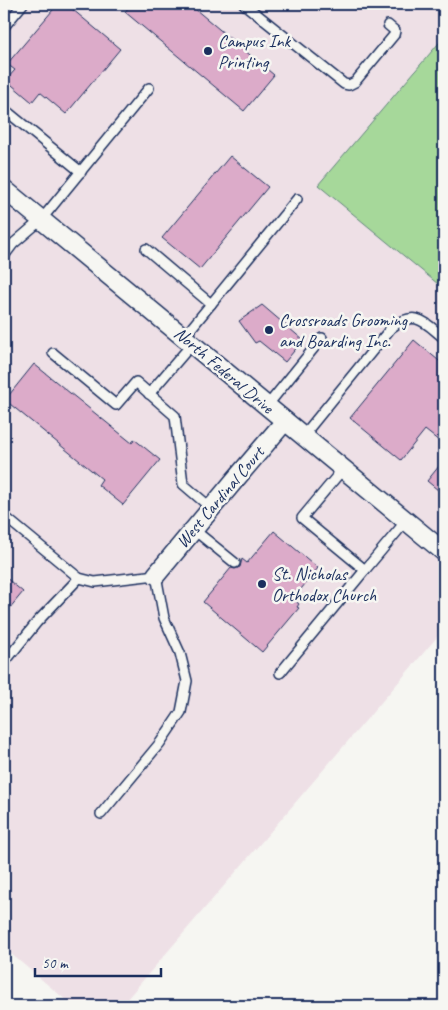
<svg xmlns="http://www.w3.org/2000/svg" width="448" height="1010" font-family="Caveat,sans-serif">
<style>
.built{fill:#eee0e6}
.green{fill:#a6d89a;stroke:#60847c}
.building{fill:#dcabc9;stroke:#1b2f5e}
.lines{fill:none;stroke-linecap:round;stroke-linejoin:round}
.lane-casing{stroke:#1b2f5e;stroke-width:12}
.street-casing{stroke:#1b2f5e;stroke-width:21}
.lane{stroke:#f6f6f2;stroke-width:9}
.street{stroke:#f6f6f2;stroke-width:18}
.poi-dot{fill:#1b2f5e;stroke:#f6f6f2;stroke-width:2}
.labels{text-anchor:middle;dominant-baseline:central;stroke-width:5;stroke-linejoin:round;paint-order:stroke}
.poi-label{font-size:18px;fill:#1b2f5e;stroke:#f6f6f2;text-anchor:start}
.street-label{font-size:18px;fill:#1b2f5e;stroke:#f6f6f2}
</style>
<rect width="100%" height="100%" fill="#f6f6f2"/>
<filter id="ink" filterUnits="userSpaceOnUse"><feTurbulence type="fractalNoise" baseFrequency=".02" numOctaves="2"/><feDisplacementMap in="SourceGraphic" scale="10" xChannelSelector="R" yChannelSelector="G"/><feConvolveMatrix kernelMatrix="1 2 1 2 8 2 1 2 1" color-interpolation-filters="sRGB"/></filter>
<g filter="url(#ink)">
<!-- built -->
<path class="built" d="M 4,4 L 444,4 L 444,37 L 319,185 L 444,289 L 444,629 L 121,1006 L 73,1006 L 4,948 Z"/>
<!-- green -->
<path class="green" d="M 444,37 L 444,289 L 318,185 Z"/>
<!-- building -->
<g class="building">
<path d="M 58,4 L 66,4 L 120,49 L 66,114 L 40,92 L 32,102 L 6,80 L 15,70 L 7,64 Z"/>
<path d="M 131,4 L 189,4 L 274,75 L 244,111 L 125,12 Z"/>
<path d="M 230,156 L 268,187 L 200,269 L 162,238 Z"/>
<path d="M 262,305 L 303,340 L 285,362 L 259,341 L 255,343 L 239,321 Z"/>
<path d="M 414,340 L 444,365 L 444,445 L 425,430 L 401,460 L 350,418 Z"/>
<path d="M 34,364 L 132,443 L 134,439 L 160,460 L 123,505 L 98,485 L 102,479 L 5,400 Z"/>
<path d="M 444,460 L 444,495 L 427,481 Z"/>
<path d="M 274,531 L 318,568 L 293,599 L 299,604 L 297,607 L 299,608 L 262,652 L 203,602 L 231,568 L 235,569 L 240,567 L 242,559 L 247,563 Z"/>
<path d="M 4,576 L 23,592 L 4,615 Z"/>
</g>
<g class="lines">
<defs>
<g id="lane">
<path d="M 244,4 L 344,84 L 349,85 L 355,82 L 394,35 L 395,31 L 388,25"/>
<path d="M 4,27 L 23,4"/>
<path d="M 4,109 L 81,172"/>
<path d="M 146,249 L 211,304"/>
<path d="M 4,256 L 13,244 L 41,220 L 149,88"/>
<path d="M 184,337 L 297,199"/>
<path d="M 53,353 L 116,405 L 136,382 L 175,416 L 183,484 L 211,508"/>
<path d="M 149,394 L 192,344"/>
<path d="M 267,406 L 322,338"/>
<path d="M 303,436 L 391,328 C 416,309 424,322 444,338"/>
<path d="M 4,516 L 79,578 L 95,582 L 156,575 L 164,618 L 180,653 L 187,681 L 181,712 L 160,743 L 101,814"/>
<path d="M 193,529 L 235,563"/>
<path d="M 365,570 L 406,521"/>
<path d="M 4,663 L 37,622 L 79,578"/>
<path d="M 280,673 L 365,570 L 302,518 L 343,469"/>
</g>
<g id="street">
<path d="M 4,189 L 444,552"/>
<path d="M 156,575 L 234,481 L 285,421"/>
</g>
</defs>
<!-- lane casing -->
<use href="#lane" class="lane-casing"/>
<!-- street casing -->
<use href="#street" class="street-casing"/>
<!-- lane -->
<use href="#lane" class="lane"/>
<!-- street -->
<use href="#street" class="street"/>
</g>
</g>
<!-- markers -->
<g class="poi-dot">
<circle cx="208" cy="51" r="5"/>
<circle cx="269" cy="330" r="5"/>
<circle cx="262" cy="584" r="5"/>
</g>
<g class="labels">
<!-- poi labels -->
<g class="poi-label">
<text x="218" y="41">Campus Ink<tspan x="218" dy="21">Printing</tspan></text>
<text x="279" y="320">Crossroads Grooming<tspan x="279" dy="21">and Boarding Inc.</tspan></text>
<text x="272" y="574">St. Nicholas<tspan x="272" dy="21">Orthodox Church</tspan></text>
</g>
<!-- street labels -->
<g class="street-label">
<text transform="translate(224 370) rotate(40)">North Federal Drive</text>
<text transform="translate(220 497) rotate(-50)">West Cardinal Court</text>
</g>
</g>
<!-- margin -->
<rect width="448" height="1010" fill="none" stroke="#f6f6f2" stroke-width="20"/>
<rect x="10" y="10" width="428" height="990" fill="none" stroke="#1b2f5e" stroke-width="2" filter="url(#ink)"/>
<!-- scale -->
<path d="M35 968v8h126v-8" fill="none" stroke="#1b2f5e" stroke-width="2.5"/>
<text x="42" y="968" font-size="15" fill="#1b2f5e" stroke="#f6f6f2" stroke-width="4" paint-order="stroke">50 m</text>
</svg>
